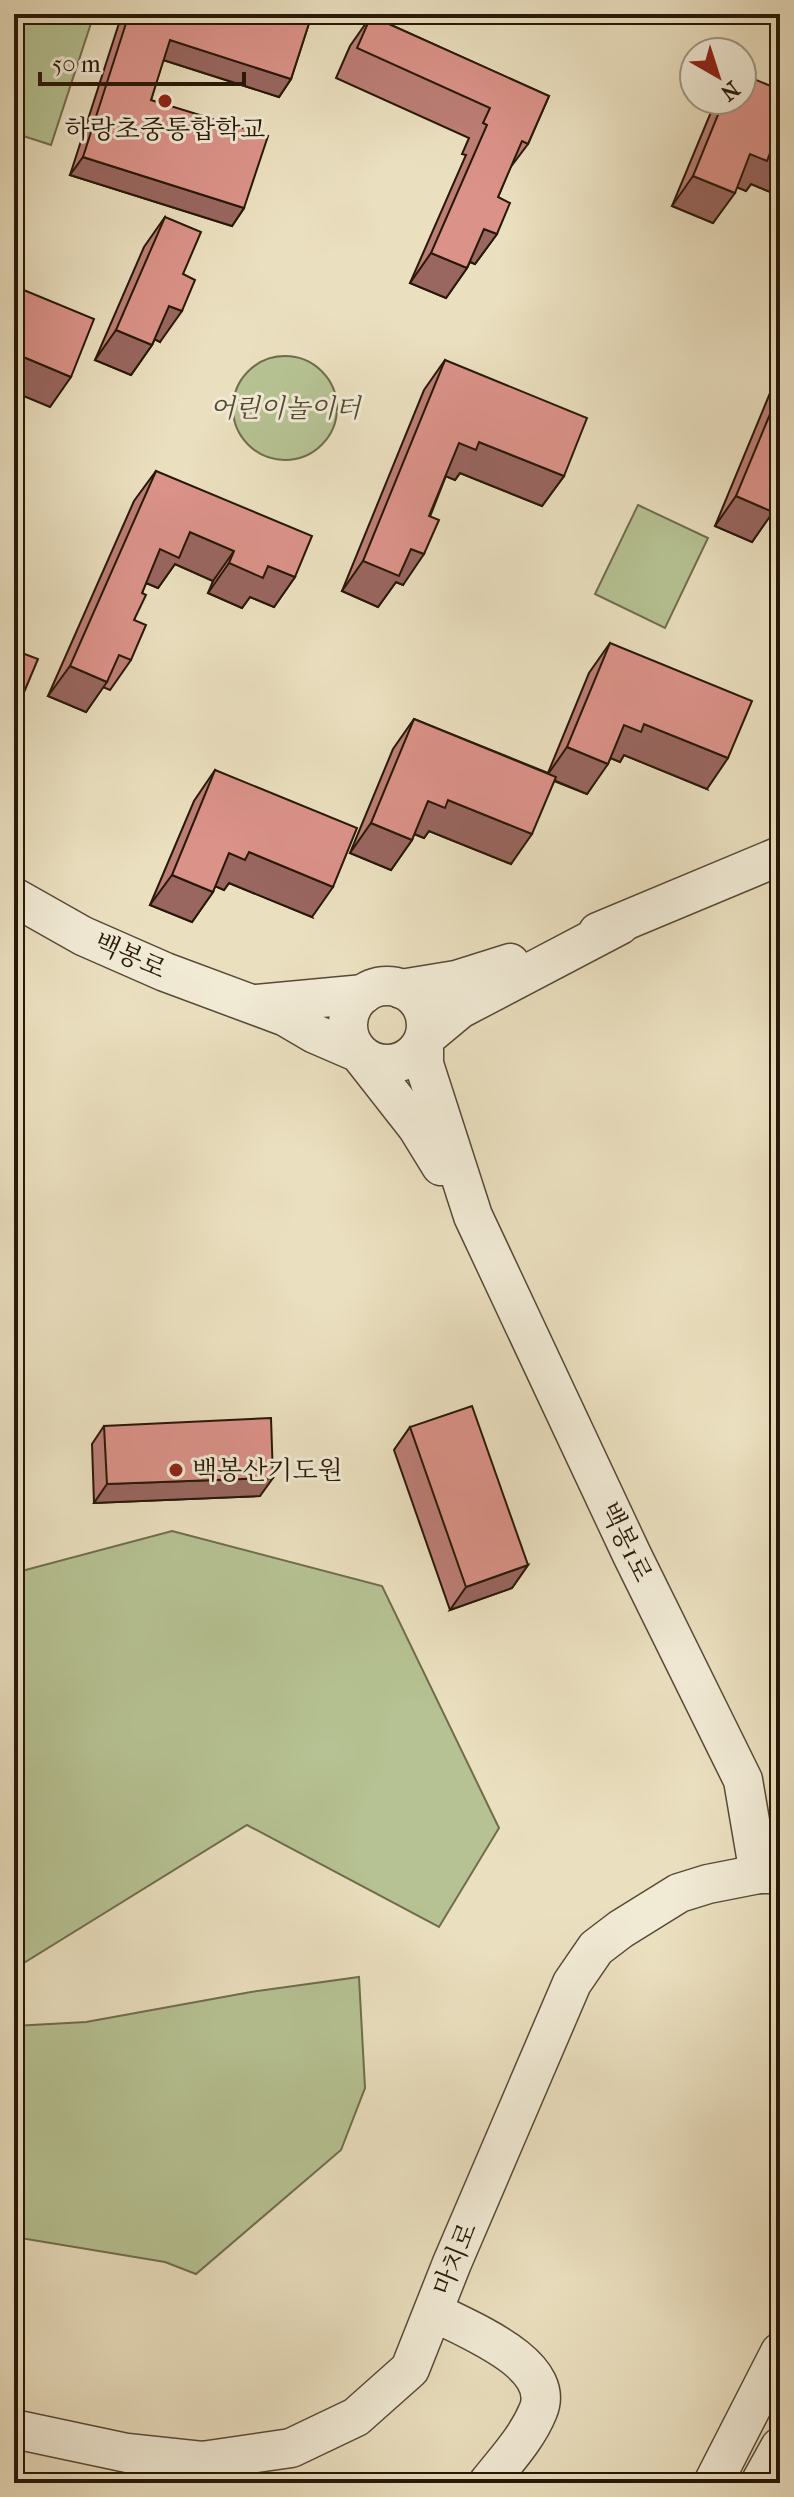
<svg xmlns="http://www.w3.org/2000/svg" width="794" height="2497" font-family="'IM FELL French Canon','Noto Serif KR',serif">
<style>
.green{fill:#b6c293;stroke:#6f6d4d;stroke-width:2}
.lines{fill:none;stroke-linecap:round;stroke-linejoin:round}
.minor-casing{stroke:#584a35;stroke-width:41}
.minor{stroke:#f1ead5;stroke-width:38}
.wall{fill:#bc7e76;stroke:#281807;stroke-width:2}
.shaded-wall{fill:#996660;stroke:#281807;stroke-width:2}
.building{fill:#db9289;stroke:#281807;stroke-width:2}
.poi-dot{fill:#8f2418;stroke:#f1ead5;stroke-width:3}
.labels{text-anchor:middle;dominant-baseline:central;stroke-width:6;stroke-linejoin:round;paint-order:stroke}
.poi-label{font-size:26px;fill:#281807;stroke:#f1ead5}
.park-label{font-size:26px;font-style:italic;fill:#534b31;stroke:#f1ead5}
.street-label{font-size:26px;fill:#281807;stroke:#f1ead5}
</style>
<rect width="100%" height="100%" fill="#eadfbf"/>
<filter id="stains"><feTurbulence type="fractalNoise" baseFrequency=".0025" numOctaves="4"/><feColorMatrix values="0 0 0 0 .2 0 0 0 0 .09 0 0 0 0 .02 0 0 0 .5 -.17"/></filter>
<radialGradient id="worn" r=".72"><stop offset=".6" stop-color="#630" stop-opacity="0"/><stop offset="1" stop-color="#630" stop-opacity=".3"/></radialGradient>
<!-- green -->
<g class="green">
<path d="M 14,14 L 94,14 L 51,145 L 14,133 Z"/>
<circle cx="285" cy="408" r="52"/>
<path d="M 638,505 L 708,538 L 665,628 L 595,594 Z"/>
<path d="M 172,1531 L 382,1586 L 499,1828 L 439,1927 L 247,1825 L 14,1969 L 14,1573 Z"/>
<path d="M 359,1977 L 365,2088 L 341,2150 L 196,2274 L 165,2262 L 14,2237 L 14,2026 L 86,2022 L 251,1992 Z"/>
</g>
<g class="lines">
<defs>
<g id="minor">
<path d="M 14,897 L 83,936 L 165,972 L 286,1017 L 315,1034 L 359,1053 L 417,1127 L 441,1166"/>
<path d="M 620,925 L 460,1009 L 424,1039 L 424,1064 L 473,1216 L 632,1555 L 743,1780 L 759,1874"/>
<path d="M 598,932 L 780,856"/>
<circle cx="387" cy="1025" r="39"/>
<path d="M 401,989 L 456,980 L 510,963"/>
<path d="M 257,1004 L 364,994"/>
<path d="M 434,2312 C 466,2329 558,2364 538,2411 C 527,2438 506,2460 488,2483"/>
<path d="M 14,2429 L 127,2453 L 202,2461 L 291,2448 L 356,2417 L 410,2369 L 452,2263 L 572,1983 L 596,1948 L 621,1929 L 679,1893 L 708,1884 L 759,1874 L 780,1874"/>
<path d="M 713,2483 L 780,2352"/>
<path d="M 760,2483 L 780,2447"/>
</g>
</defs>
<!-- minor casing -->
<use href="#minor" class="minor-casing"/>
<!-- minor -->
<use href="#minor" class="minor"/>
</g>
<!-- wall -->
<g class="wall">
<path d="M 122,14 L 312,14 L 291,79 L 279,97 L 163,60 L 151,100 L 244,208 L 232,226 L 70,175 Z"/>
<path d="M 371,16 L 549,96 L 528,144 L 510,168 L 498,197 L 497,234 L 475,264 L 470,262 L 467,268 L 446,298 L 410,283 L 466,155 L 462,154 L 469,138 L 336,78 L 350,46 Z"/>
<path d="M 780,90 L 780,196 L 751,184 L 746,191 L 737,187 L 713,223 L 672,206 L 716,100 L 742,100 Z"/>
<path d="M 165,217 L 183,274 L 160,342 L 155,339 L 152,345 L 131,375 L 95,360 L 144,247 Z"/>
<path d="M 445,360 L 564,476 L 542,506 L 460,473 L 455,480 L 446,476 L 403,585 L 396,582 L 378,607 L 342,591 L 424,390 Z"/>
<path d="M 780,369 L 780,515 L 776,520 L 769,517 L 752,542 L 715,526 Z"/>
<path d="M 156,471 L 295,577 L 274,607 L 250,597 L 242,608 L 208,593 L 213,581 L 175,564 L 158,588 L 146,583 L 142,593 L 134,620 L 131,660 L 110,690 L 103,687 L 86,712 L 48,696 L 134,501 Z"/>
<path d="M 610,643 L 707,789 L 624,755 L 620,762 L 611,758 L 587,794 L 554,781 L 511,864 L 429,831 L 424,838 L 414,834 L 412,840 L 391,870 L 350,853 L 393,749 L 414,719 L 548,773 L 589,673 Z"/>
<path d="M 215,770 L 312,917 L 229,883 L 224,890 L 215,886 L 213,892 L 192,922 L 150,905 L 194,801 Z"/>
<path d="M 104,1426 L 260,1496 L 94,1503 L 92,1444 Z"/>
<path d="M 410,1427 L 528,1565 L 512,1588 L 450,1610 L 394,1450 Z"/>
</g>
<!-- shaded-wall -->
<g class="shaded-wall">
<path d="M 170,40 L 291,79 L 279,97 L 157,58 Z"/>
<path d="M 770,153 L 780,157 L 780,196 L 751,184 L 746,191 L 729,184 L 750,154 Z"/>
<path d="M 83,157 L 244,208 L 232,226 L 70,175 Z"/>
<path d="M 693,176 L 735,193 L 713,223 L 672,206 Z"/>
<path d="M 484,229 L 497,234 L 475,264 L 463,259 Z"/>
<path d="M 431,253 L 467,268 L 446,298 L 410,283 Z"/>
<path d="M 169,306 L 182,311 L 160,342 L 148,336 Z"/>
<path d="M 116,330 L 152,345 L 131,375 L 95,360 Z"/>
<path d="M 14,353 L 71,377 L 50,407 L 14,392 Z"/>
<path d="M 479,442 L 564,476 L 542,506 L 460,473 L 455,480 L 438,473 L 459,443 Z"/>
<path d="M 736,496 L 773,512 L 752,542 L 715,526 Z"/>
<path d="M 190,532 L 234,551 L 213,581 L 175,564 L 158,588 L 139,580 L 160,549 Z"/>
<path d="M 411,549 L 424,554 L 403,585 L 396,582 L 378,607 L 342,591 L 363,561 Z"/>
<path d="M 229,563 L 268,566 L 295,577 L 274,607 L 250,597 L 242,608 L 208,593 Z"/>
<path d="M 70,666 L 107,682 L 86,712 L 48,696 Z"/>
<path d="M 644,724 L 728,758 L 707,789 L 624,755 L 620,762 L 603,755 L 624,725 Z"/>
<path d="M 567,747 L 608,764 L 587,794 L 546,777 Z"/>
<path d="M 448,800 L 532,834 L 511,864 L 429,831 L 424,838 L 407,831 L 428,801 Z"/>
<path d="M 371,823 L 412,840 L 391,870 L 350,853 Z"/>
<path d="M 249,852 L 333,887 L 312,917 L 229,883 L 224,890 L 208,883 L 229,853 Z"/>
<path d="M 172,875 L 213,892 L 192,922 L 150,905 Z"/>
<path d="M 273,1478 L 260,1496 L 94,1503 L 107,1484 Z"/>
<path d="M 528,1565 L 512,1588 L 450,1610 L 466,1587 Z"/>
</g>
<!-- building -->
<g class="building">
<path d="M 129,14 L 312,14 L 291,79 L 170,40 L 151,100 L 268,136 L 244,208 L 83,157 Z"/>
<path d="M 371,16 L 549,96 L 528,144 L 522,141 L 498,197 L 510,203 L 497,234 L 484,229 L 467,268 L 431,253 L 487,125 L 483,123 L 490,108 L 357,48 Z"/>
<path d="M 742,74 L 780,90 L 780,157 L 770,153 L 767,161 L 750,154 L 735,193 L 693,176 L 724,100 L 742,100 Z"/>
<path d="M 165,217 L 201,232 L 183,274 L 195,280 L 182,311 L 169,306 L 152,345 L 116,330 Z"/>
<path d="M 14,286 L 94,319 L 71,377 L 14,353 Z"/>
<path d="M 445,360 L 587,418 L 564,476 L 479,442 L 476,450 L 459,443 L 429,516 L 439,520 L 424,554 L 411,549 L 399,576 L 363,561 Z"/>
<path d="M 780,390 L 780,496 L 773,512 L 736,496 Z"/>
<path d="M 156,471 L 312,536 L 295,577 L 268,566 L 263,578 L 229,563 L 234,551 L 190,532 L 179,558 L 160,549 L 142,593 L 146,595 L 134,620 L 146,625 L 131,660 L 119,655 L 107,682 L 70,666 Z"/>
<path d="M 610,643 L 752,701 L 728,758 L 644,724 L 641,732 L 624,725 L 608,764 L 567,747 Z"/>
<path d="M 14,650 L 38,659 L 14,716 Z"/>
<path d="M 414,719 L 556,777 L 532,834 L 448,800 L 445,808 L 428,801 L 412,840 L 371,823 Z"/>
<path d="M 215,770 L 357,828 L 333,887 L 249,852 L 245,860 L 229,853 L 213,892 L 172,875 Z"/>
<path d="M 472,1406 L 528,1565 L 466,1587 L 410,1427 Z"/>
<path d="M 271,1418 L 273,1478 L 107,1484 L 104,1426 Z"/>
</g>
<!-- markers -->
<g class="poi-dot">
<circle cx="165" cy="101" r="8"/>
<circle cx="176" cy="1470" r="8"/>
</g>
<g class="labels">
<!-- poi labels -->
<g class="poi-label">
<text x="165" y="129">하랑초중통합학교</text>
<text x="192" y="1470" text-anchor="start">백봉산기도원</text>
</g>
<!-- park labels -->
<g class="park-label">
<text x="285" y="408">어린이놀이터</text>
</g>
<!-- street labels -->
<g class="street-label">
<text transform="translate(130 956) rotate(24)">백봉로</text>
<text transform="translate(626 1542) rotate(64)">백봉1로</text>
<text transform="translate(455 2259) rotate(-68)">마치로</text>
</g>
</g>
<!-- margin -->
<rect width="794" height="2497" fill="none" stroke="#eadfbf" stroke-width="48"/>
<rect x="16" y="16" width="762" height="2465" fill="none" stroke="#281807" stroke-width="4"/>
<rect x="24" y="24" width="746" height="2449" fill="none" stroke="#281807" stroke-width="2"/>
<!-- north arrow -->
<g transform="translate(718 76) rotate(141)"><circle r="38" fill="#f1ead5" stroke="#a19683" stroke-width="2"/>
<path d="M0-6L14 30L0 20L-14 30Z" fill="#8f2418"/>
<text y="-12" font-size="22" font-weight="bold" text-anchor="middle" fill="#281807">N</text>
</g>
<!-- scale -->
<path d="M40 72v12h204v-12" fill="none" stroke="#281807" stroke-width="4"/>
<text x="52" y="72" font-size="24" fill="#281807" stroke="#f1ead5" stroke-width="6" paint-order="stroke">50 m</text>
<rect width="100%" height="100%" filter="url(#stains)"/>
<rect width="100%" height="100%" fill="url(#worn)"/>
</svg>
